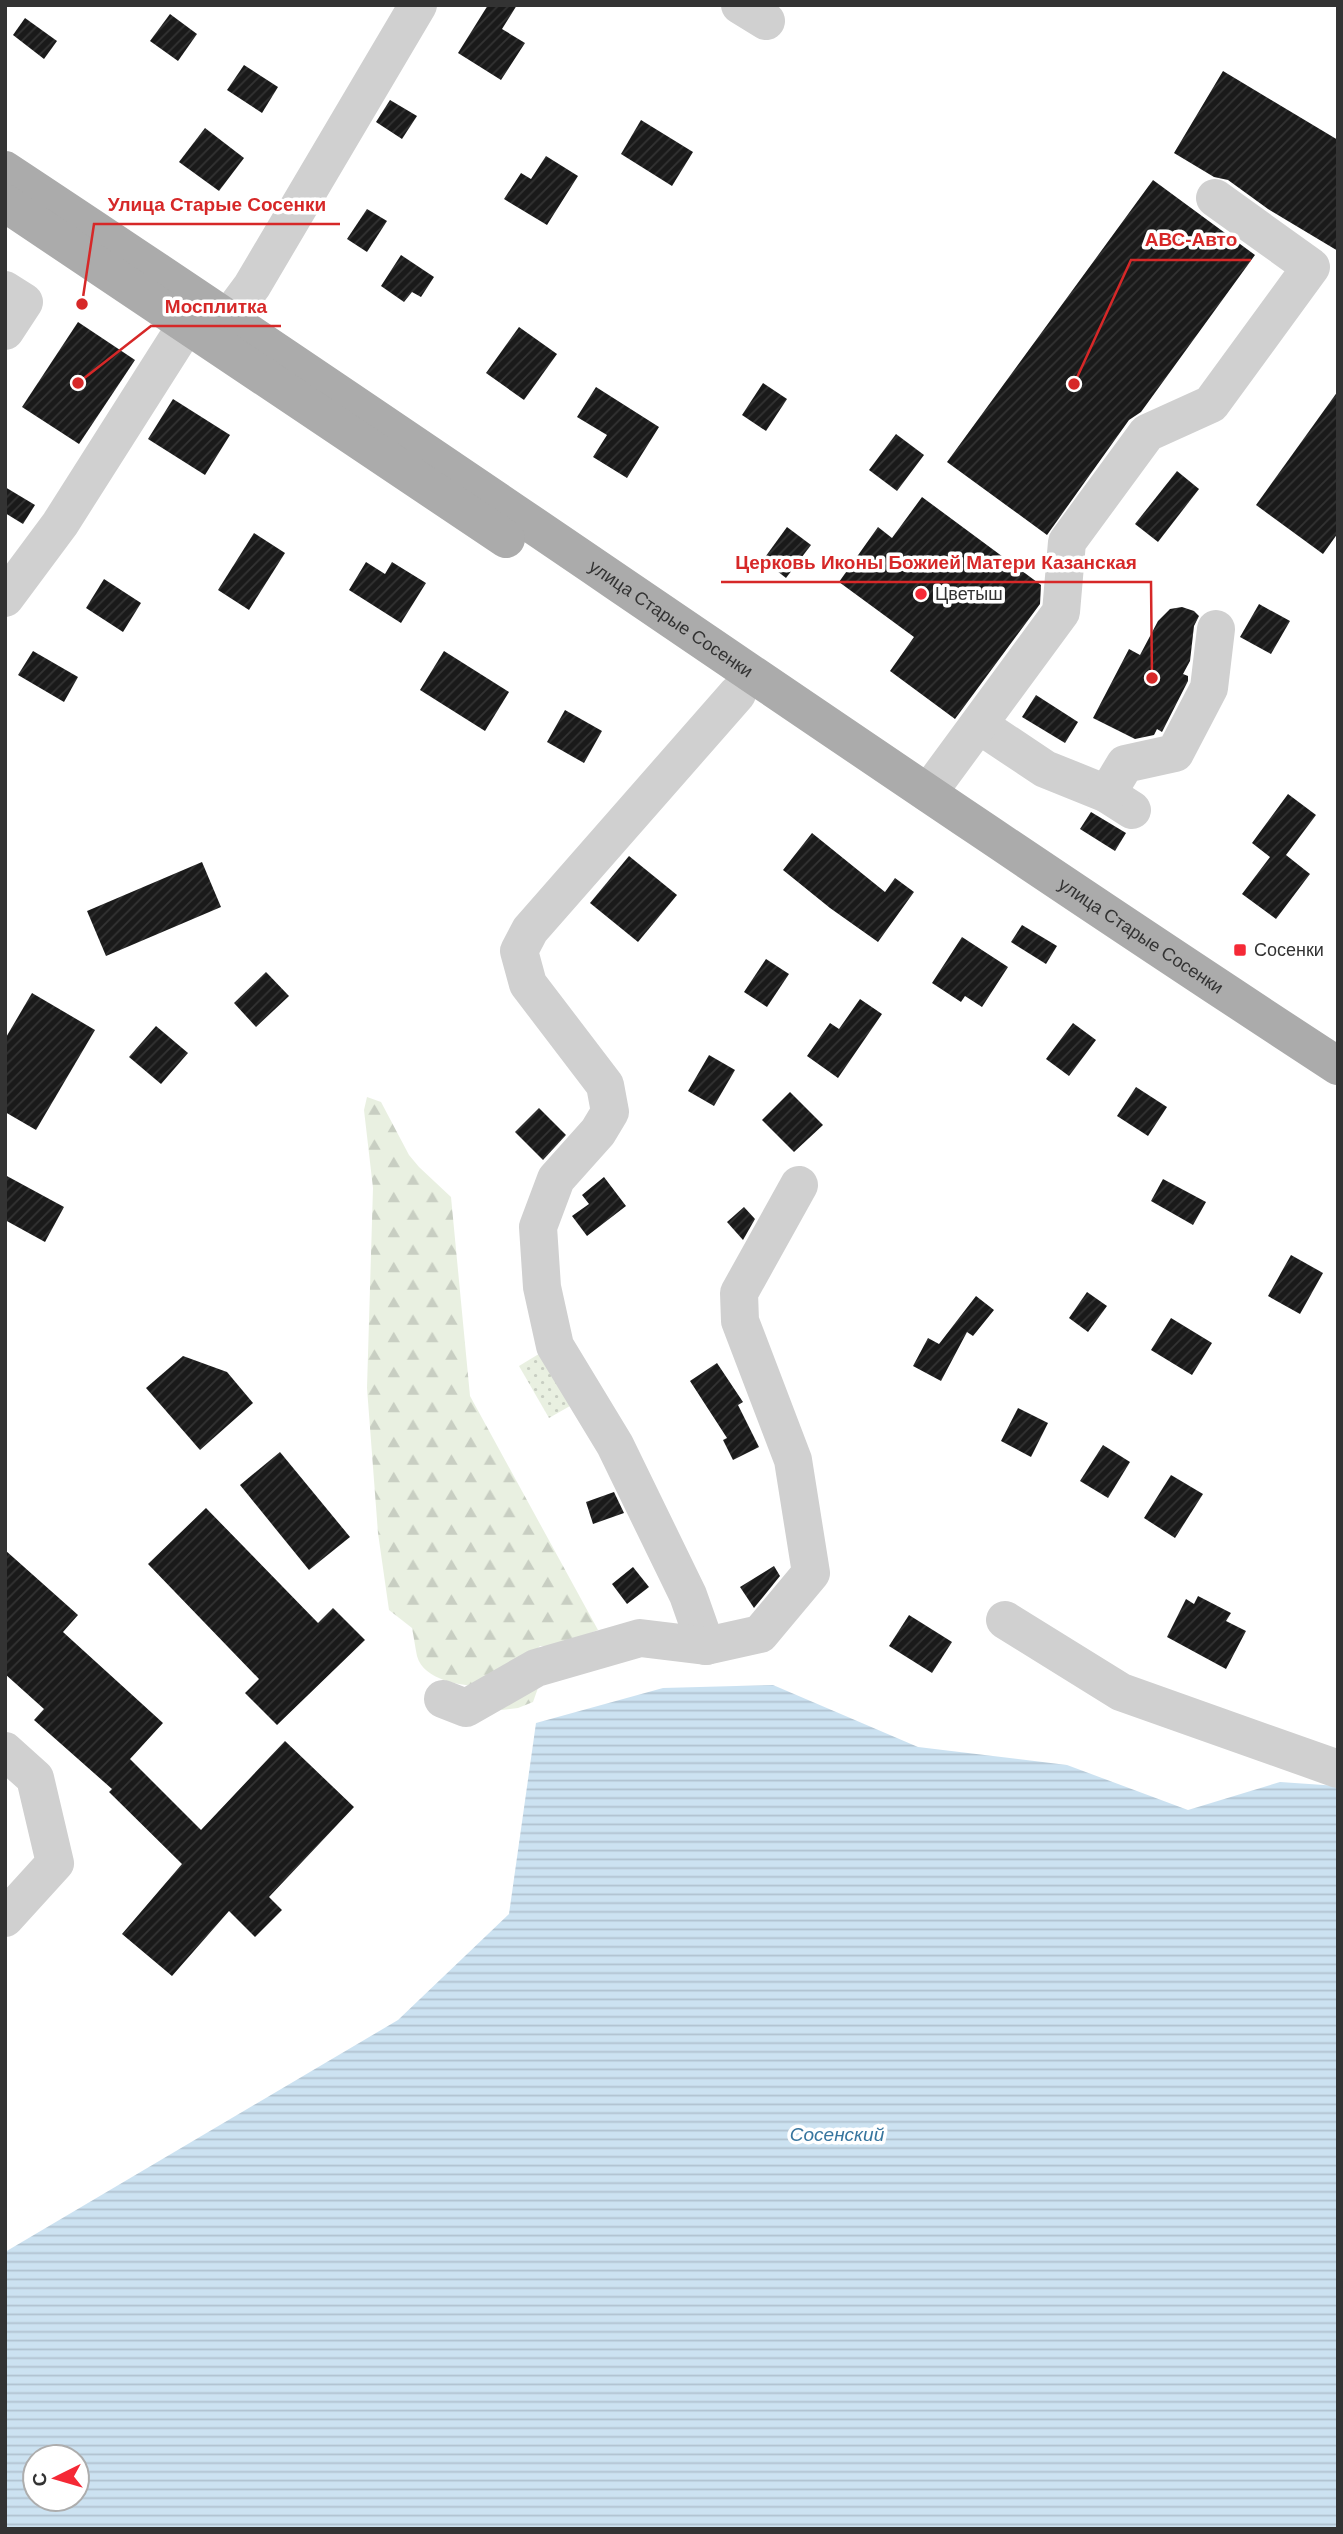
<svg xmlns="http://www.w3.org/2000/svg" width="1343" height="2534" font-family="Helvetica,sans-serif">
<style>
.forest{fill:url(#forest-firs)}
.park{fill:url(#park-dots)}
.water{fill:url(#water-rules);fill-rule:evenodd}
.building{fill:url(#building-hatch)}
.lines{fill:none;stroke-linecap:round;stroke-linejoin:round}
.minor{stroke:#d0d0d0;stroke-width:38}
.major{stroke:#ababab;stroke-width:38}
.poi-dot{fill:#f52936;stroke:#fff;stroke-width:2.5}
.labels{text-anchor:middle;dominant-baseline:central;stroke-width:7;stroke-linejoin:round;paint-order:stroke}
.poi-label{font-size:18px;fill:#333;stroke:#fff;text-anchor:start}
.street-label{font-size:18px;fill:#333;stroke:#fff}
.water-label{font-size:19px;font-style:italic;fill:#37759e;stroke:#fff}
.leader{fill:none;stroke:#d62828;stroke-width:2.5}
.callout-dot{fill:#d62828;stroke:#fff;stroke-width:2.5}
.callout-label{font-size:19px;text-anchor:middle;font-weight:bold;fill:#d62828;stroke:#fff;stroke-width:7;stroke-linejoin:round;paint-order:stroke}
</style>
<defs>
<pattern id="forest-firs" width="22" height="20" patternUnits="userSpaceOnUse" patternTransform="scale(1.75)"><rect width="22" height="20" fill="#e9f0e1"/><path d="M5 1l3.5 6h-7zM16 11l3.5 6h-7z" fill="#c8cec2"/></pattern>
<pattern id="park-dots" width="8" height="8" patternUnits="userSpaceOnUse" patternTransform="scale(1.75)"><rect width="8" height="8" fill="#e9f0e1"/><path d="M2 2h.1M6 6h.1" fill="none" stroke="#c8cec2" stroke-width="1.8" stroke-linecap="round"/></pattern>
<pattern id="water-rules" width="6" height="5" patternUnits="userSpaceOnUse" patternTransform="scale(1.75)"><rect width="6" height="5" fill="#cce2f1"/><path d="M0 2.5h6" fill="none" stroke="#b0c2cf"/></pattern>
<pattern id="building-hatch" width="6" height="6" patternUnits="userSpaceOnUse" patternTransform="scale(1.75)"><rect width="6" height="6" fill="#1a1a1a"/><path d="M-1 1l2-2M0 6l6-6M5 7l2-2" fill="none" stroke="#333"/></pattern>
</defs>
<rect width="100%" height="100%" fill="#fff"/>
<!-- forest -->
<path class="forest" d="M 367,1097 L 381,1102 L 409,1155 L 419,1167 L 451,1197 L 470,1396 L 598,1630 L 555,1647 L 540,1646 L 530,1656 L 538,1688 L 533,1702 L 518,1708 L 502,1710 L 482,1687 C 461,1685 424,1681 417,1656 C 415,1647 414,1637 412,1628 L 389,1610 L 378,1533 L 367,1388 L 373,1188 L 364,1110 Z"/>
<!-- park -->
<path class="park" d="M 547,1349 L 577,1402 L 549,1418 L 519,1366 Z"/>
<!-- water -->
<path class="water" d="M 773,1685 L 918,1747 L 1067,1765 L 1188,1810 L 1280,1782 L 1338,1786 L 1338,2529 L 5,2529 L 5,2252 L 398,2020 L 509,1914 L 536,1723 L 663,1688 ZM 35,2457 L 77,2457 L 77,2499 L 35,2499 Z"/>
<!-- building -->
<g class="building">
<path d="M 488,5 L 517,5 L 502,29 L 525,43 L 501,80 L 458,53 Z"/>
<path d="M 170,14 L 197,34 L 178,61 L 150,41 Z"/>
<path d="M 25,18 L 57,41 L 44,59 L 13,35 Z"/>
<path d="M 244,65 L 278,87 L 262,113 L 227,90 Z"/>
<path d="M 1223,71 L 1338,140 L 1338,251 L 1268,209 L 1228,180 L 1214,177 L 1174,153 Z"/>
<path d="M 390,100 L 417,116 L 402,139 L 376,122 Z"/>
<path d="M 641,120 L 693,152 L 672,186 L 621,154 Z"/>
<path d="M 205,128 L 244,158 L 219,191 L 179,162 Z"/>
<path d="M 546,156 L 578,176 L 547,225 L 504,199 L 521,173 L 531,179 Z"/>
<path d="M 1153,180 L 1255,255 L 1141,412 L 1129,420 L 1047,535 L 947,462 Z"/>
<path d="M 367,209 L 387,221 L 367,252 L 347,239 Z"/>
<path d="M 401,255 L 434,277 L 421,297 L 412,292 L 404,302 L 381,286 Z"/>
<path d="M 78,322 L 135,360 L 79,444 L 22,407 Z"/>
<path d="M 519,327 L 557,354 L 524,400 L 486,373 Z"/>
<path d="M 763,383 L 787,399 L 766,431 L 742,415 Z"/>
<path d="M 596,387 L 659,427 L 627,478 L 593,457 L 607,435 L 577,417 Z"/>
<path d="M 1338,391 L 1338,533 L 1323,554 L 1256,505 Z"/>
<path d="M 173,399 L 230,435 L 205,475 L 148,439 Z"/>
<path d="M 896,434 L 924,455 L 897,491 L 869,470 Z"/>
<path d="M 1177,471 L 1199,489 L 1158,542 L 1135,524 Z"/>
<path d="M 5,487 L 35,505 L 23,524 L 5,513 Z"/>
<path d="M 922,497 L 1041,585 L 1040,604 L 955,719 L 890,671 L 914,637 L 839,582 L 878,527 L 892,538 Z"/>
<path d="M 787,527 L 811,545 L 786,578 L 763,560 Z"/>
<path d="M 254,533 L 285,553 L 249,610 L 218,590 Z"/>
<path d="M 366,562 L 385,574 L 392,562 L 426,583 L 401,623 L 349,590 Z"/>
<path d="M 104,579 L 141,603 L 123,632 L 86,608 Z"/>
<path d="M 1259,604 L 1290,621 L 1271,654 L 1240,637 Z"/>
<path d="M 1182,607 L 1194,611 L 1199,616 L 1194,626 L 1190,661 L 1183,674 L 1188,676 L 1188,681 L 1162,732 L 1157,729 L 1154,735 L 1135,739 L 1093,718 L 1129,649 L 1140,655 L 1158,621 L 1170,609 Z"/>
<path d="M 33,651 L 78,677 L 64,702 L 18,675 Z"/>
<path d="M 444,651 L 509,692 L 485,731 L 420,690 Z"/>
<path d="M 1036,695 L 1078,722 L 1065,743 L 1022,717 Z"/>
<path d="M 565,710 L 602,731 L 584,763 L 547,742 Z"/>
<path d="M 1288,794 L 1316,815 L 1286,855 L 1310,874 L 1276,919 L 1242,894 L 1270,857 L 1252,843 Z"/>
<path d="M 1091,812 L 1126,833 L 1115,851 L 1080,829 Z"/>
<path d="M 812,833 L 885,892 L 895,878 L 914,892 L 878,942 L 830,908 L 783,870 Z"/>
<path d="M 629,856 L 677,895 L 638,942 L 590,903 Z"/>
<path d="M 202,862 L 221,907 L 106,956 L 87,911 Z"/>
<path d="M 1022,925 L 1057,946 L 1046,964 L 1011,942 Z"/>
<path d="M 962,937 L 1008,967 L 982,1007 L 965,996 L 961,1002 L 932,983 Z"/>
<path d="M 766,959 L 789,974 L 767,1007 L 744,992 Z"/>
<path d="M 266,972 L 289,996 L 256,1027 L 234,1003 Z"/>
<path d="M 32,993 L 95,1030 L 36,1130 L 5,1112 L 5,1039 Z"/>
<path d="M 860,999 L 882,1014 L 838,1078 L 807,1056 L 830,1023 L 839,1029 Z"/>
<path d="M 1073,1023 L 1096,1040 L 1069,1076 L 1046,1059 Z"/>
<path d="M 156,1026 L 188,1053 L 161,1084 L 129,1057 Z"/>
<path d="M 709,1055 L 735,1070 L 714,1106 L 688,1091 Z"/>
<path d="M 1136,1087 L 1167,1107 L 1148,1136 L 1117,1116 Z"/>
<path d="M 790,1092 L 823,1125 L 794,1152 L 762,1120 Z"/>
<path d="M 539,1108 L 566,1135 L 543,1160 L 515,1132 Z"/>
<path d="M 5,1175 L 64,1207 L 45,1242 L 5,1220 Z"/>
<path d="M 604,1177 L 626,1206 L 587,1236 L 572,1216 L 589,1204 L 582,1195 Z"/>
<path d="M 1163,1179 L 1206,1202 L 1193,1225 L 1151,1201 Z"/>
<path d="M 744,1207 L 755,1219 L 743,1240 L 727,1222 Z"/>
<path d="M 1291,1255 L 1323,1273 L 1300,1314 L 1268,1296 Z"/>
<path d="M 1087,1292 L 1107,1306 L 1088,1332 L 1069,1318 Z"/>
<path d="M 976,1296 L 994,1310 L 973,1336 L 967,1332 L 941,1381 L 913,1366 L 928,1338 L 939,1344 Z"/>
<path d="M 1171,1318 L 1212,1343 L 1192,1375 L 1151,1350 Z"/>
<path d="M 183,1356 L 227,1372 L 253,1403 L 200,1450 L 146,1388 Z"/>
<path d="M 717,1363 L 743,1402 L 738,1405 L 759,1447 L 733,1460 L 723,1440 L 727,1438 L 690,1381 Z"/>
<path d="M 1018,1408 L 1048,1423 L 1031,1457 L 1001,1441 Z"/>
<path d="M 1103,1445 L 1130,1462 L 1108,1498 L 1080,1481 Z"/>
<path d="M 280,1452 L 350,1537 L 309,1570 L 240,1485 Z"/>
<path d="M 1171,1475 L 1203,1494 L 1175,1538 L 1144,1518 Z"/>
<path d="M 614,1492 L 624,1513 L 593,1524 L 586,1502 Z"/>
<path d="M 206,1508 L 318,1623 L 333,1608 L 365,1640 L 277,1725 L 245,1693 L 259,1679 L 148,1564 Z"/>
<path d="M 5,1550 L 78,1615 L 63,1632 L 163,1723 L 130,1759 L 201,1830 L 285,1741 L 354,1807 L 269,1897 L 282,1910 L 255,1937 L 229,1911 L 172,1976 L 122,1934 L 182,1864 L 109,1792 L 112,1789 L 34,1720 L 44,1709 L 5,1674 Z"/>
<path d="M 774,1566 L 780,1576 L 754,1608 L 740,1587 Z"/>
<path d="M 633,1567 L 649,1587 L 627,1604 L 612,1584 Z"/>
<path d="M 1198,1596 L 1231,1613 L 1226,1621 L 1246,1631 L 1226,1669 L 1167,1637 L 1186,1599 L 1194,1604 Z"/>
<path d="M 909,1615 L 952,1642 L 932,1673 L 889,1646 Z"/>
</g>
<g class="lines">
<!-- minor -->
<g class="minor">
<path d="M 740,5 L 766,21"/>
<path d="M 5,290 L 24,302 L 5,331"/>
<path d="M 229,317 L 252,286 L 418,5"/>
<path d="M 5,598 L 60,524 L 187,324"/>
<path d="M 979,725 L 1045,769 L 1107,794 L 1132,810"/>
<path d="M 928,793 L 1061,612 L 1067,542 L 1147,433 L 1211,404 L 1311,267 L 1215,198"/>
<path d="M 1107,794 L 1125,764 L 1175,753 L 1209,688 L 1216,629"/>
<path d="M 1005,1620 L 1121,1692 L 1338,1769"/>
<path d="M 706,1646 L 688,1595 L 615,1445 L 555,1346 L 542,1287 L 538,1227 L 556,1179 L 598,1132 L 610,1112 L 605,1085 L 528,984 L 519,951 L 530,930 L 737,694"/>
<path d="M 443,1699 L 466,1708 L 536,1668 L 640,1638 L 706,1646 L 760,1634 L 811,1573 L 793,1460 L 740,1321 L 739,1293 L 799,1185"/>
<path d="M 5,1751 L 35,1778 L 55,1863 L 5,1918"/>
</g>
<!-- major -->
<g class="major">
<path id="s1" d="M 5,170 C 452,465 889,773 1338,1066"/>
<path d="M 5,203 L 506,539"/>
</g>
</g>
<!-- markers -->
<g class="poi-dot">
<circle cx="921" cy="594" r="7"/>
<rect x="1233" y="943" width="14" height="14" rx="3.5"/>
</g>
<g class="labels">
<!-- poi labels -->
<g class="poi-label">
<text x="935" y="594">Цветыш</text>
<text x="1254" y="950">Сосенки</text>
</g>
<!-- street labels -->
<g class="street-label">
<text stroke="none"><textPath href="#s1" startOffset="803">улица Старые Сосенки</textPath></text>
<text stroke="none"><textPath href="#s1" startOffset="1370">улица Старые Сосенки</textPath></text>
</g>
<!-- water labels -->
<g class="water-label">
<text x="837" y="2134">Сосенский</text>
</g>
</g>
<!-- callouts -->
<path class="leader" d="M82 304L94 224H340M1074 384L1131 260H1251M78 383L151 326H281M1152 678L1151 582H721"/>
<g class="callout-dot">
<circle cx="82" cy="304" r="7"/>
<circle cx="1074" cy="384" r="7"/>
<circle cx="78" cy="383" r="7"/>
<circle cx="1152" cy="678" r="7"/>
</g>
<g class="callout-label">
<text x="217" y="211">Улица Старые Сосенки</text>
<text x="1191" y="246">АВС-Авто</text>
<text x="216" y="313">Мосплитка</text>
<text x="936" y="569">Церковь Иконы Божией Матери Казанская</text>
</g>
<!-- border -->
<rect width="1343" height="2534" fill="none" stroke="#333333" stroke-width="14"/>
<!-- north arrow -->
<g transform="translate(56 2478) rotate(265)"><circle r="33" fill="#ffffff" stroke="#adadad" stroke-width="2"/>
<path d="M0-5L12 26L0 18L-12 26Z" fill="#f52936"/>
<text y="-10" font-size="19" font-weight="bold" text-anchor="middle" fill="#333333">С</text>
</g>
</svg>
